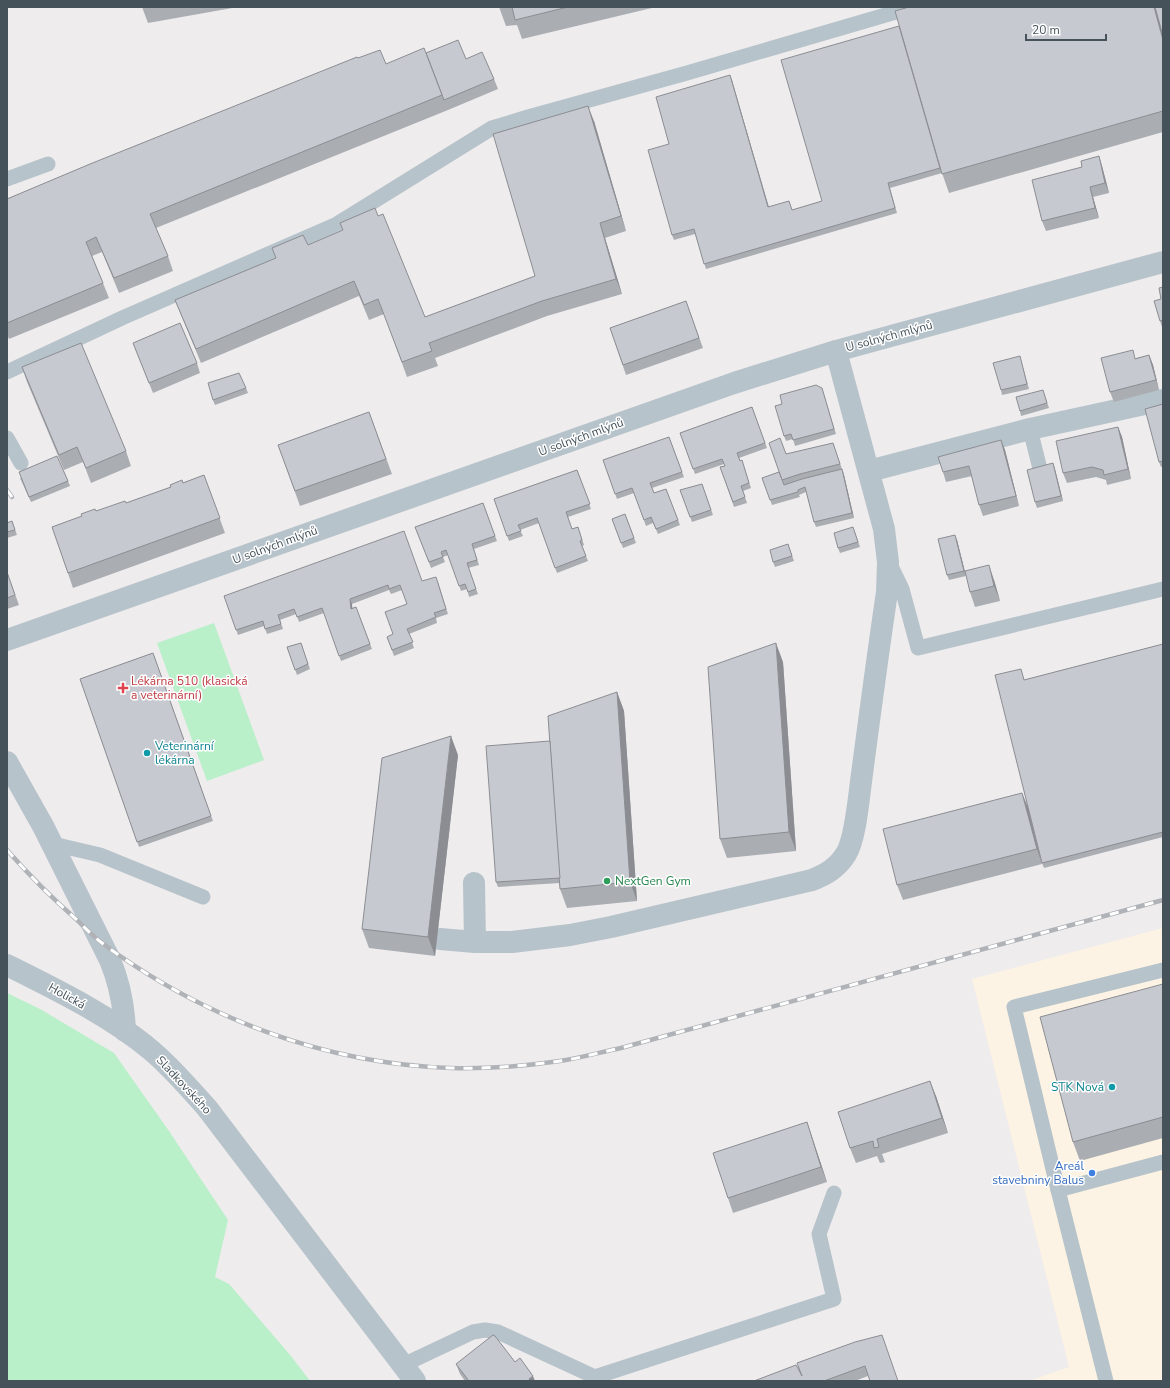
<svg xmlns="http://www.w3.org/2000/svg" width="1170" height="1388" font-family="'Nunito Sans',sans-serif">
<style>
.commercial{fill:#fcf3e4}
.green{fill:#b9efc9}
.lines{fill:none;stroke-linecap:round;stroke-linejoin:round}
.service{stroke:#b7c3ca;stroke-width:15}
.minor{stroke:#b7c3ca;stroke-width:22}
.tertiary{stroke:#b7c3ca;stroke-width:22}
.rail-casing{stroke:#afb3b7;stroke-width:4.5}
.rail{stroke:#fff;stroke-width:3;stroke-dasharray:9;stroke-linecap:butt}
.wall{fill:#aaaeb3}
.shaded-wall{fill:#8b8d92}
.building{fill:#c6cad0;stroke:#8b8d92}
.health-dot{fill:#e0444e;stroke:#fff;stroke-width:1.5}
.culture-dot{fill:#0f9aa8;stroke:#fff;stroke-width:1.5}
.leisure-dot{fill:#2e9e5b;stroke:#fff;stroke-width:1.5}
.shop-dot{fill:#3f7fe0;stroke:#fff;stroke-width:1.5}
.labels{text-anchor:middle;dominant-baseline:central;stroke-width:3;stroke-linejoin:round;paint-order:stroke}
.street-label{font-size:12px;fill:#45525a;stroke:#fff}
.health-label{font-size:12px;fill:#be3a42;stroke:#fff;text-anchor:start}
.culture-label{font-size:12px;fill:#0d838f;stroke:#fff;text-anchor:start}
.leisure-label{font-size:12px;fill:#27864d;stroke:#fff;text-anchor:start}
.shop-label{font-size:12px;fill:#366cbe;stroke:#fff;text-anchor:end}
</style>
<rect width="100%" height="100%" fill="#efeced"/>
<!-- commercial -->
<path class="commercial" d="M 1163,928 L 1163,1381 L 1029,1381 L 1069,1367 L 972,979 Z"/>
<!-- green -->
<g class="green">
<path d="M 214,623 L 264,760 L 207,781 L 157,643 Z"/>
<path d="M 7,993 L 40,1009 L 114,1053 L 169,1131 L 228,1220 L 215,1277 L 229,1284 L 291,1356 L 310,1381 L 7,1381 Z"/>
</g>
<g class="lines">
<!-- service -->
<g class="service">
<path d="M 7,179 L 48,164"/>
<path d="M 7,372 L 122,318 L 337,224 L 492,128 L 528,117 L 687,73 L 913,7"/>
<path d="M 1030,429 L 1040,469"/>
<path d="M 7,438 L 21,463"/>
<path d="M 890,564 L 902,589 L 918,648 L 1163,589"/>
<path d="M 53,844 L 100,855 L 203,897"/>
<path d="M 1058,1190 L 1014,1007 L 1163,970"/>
<path d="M 403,1365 L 473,1332 L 485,1330 L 498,1332 L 595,1377 L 834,1299 L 819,1234 L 834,1193"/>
<path d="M 1106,1381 L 1058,1190 L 1163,1162"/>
</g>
<!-- minor -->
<g class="minor">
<path d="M 869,471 L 1030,429 L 1163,400"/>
<path d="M 7,640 L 734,383 L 836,351 L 1163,262"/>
<path d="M 7,762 L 43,826 L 110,960 C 120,984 124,1006 125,1031"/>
<path d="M 474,883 L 475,942"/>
<path d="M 440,939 L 475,942 L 512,942 L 570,935 L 611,927 L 812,880 C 827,874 837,868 846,854 C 856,838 859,794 862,774 C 870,713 878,653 887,592 L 888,562 L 884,529 L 836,351"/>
</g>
<!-- tertiary -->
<path class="tertiary" d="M 7,965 C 55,989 111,1016 152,1051 C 172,1068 189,1088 207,1108 L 415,1381"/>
<defs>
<g id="rail">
<path d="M 7,490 L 12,497"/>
<path d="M 7,850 C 29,875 52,898 77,920 C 85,928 93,936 102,943 C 203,1018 325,1064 451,1068 C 487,1069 525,1066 560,1061 C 581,1058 601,1052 621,1048 L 1163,900"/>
</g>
</defs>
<!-- rail casing -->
<use href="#rail" class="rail-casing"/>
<!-- rail -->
<use href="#rail" class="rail"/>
</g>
<!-- wall -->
<g class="wall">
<path d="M 142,7 L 238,7 L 148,23 Z"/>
<path d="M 499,7 L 656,7 L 522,39 L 517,25 L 506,26 Z"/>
<path d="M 1163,7 L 1163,132 L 949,193 L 942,173 L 890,188 L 897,213 L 706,269 L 695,234 L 674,240 L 672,235 L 669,144 L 730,75 L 769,207 L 792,210 L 822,201 Z"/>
<path d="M 426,53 L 466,59 L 494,79 L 498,89 L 448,110 L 156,228 L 168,256 L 173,271 L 119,293 L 102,252 L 92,256 L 103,283 L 109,298 L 9,339 L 7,334 L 7,199 L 358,58 L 386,64 Z"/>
<path d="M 594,121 L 626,231 L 605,238 L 622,294 L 547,316 L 435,358 L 438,366 L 407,377 L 384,314 L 369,320 L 359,296 L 201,363 L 181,315 L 175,300 L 276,258 L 272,248 L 308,245 L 378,216 L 425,317 L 535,276 Z"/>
<path d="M 1099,156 L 1102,166 L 1109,193 L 1093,197 L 1099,218 L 1046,231 L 1042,221 L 1082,167 Z"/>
<path d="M 1163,287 L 1163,326 L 1162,327 L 1160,321 L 1161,299 Z"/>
<path d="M 686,301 L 703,348 L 626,375 L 610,328 Z"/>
<path d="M 133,343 L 197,363 L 200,373 L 153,393 Z"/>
<path d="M 1149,355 L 1153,365 L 1159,390 L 1114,402 L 1110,392 L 1136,358 Z"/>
<path d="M 1020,356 L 1029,389 L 1002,395 L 1001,390 Z"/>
<path d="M 22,367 L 126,451 L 131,466 L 91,483 L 83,462 L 64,470 L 27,382 Z"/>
<path d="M 246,388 L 248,393 L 215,405 L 213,400 Z"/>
<path d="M 822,388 L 836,434 L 795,446 L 793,439 L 786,441 L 784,436 L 782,404 Z"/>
<path d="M 1043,390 L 1049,408 L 1021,416 L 1020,411 Z"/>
<path d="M 1163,404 L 1163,466 L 1161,467 L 1159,462 Z"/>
<path d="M 752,407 L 767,448 L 739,458 L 740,461 L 742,460 L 751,488 L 743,491 L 747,503 L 734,507 L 720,467 L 725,466 L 724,464 L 695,474 L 680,433 Z"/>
<path d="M 369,412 L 392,474 L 300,506 L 278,445 Z"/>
<path d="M 1118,427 L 1122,437 L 1131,479 L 1107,485 L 1106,480 L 1096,477 L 1067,483 L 1063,473 Z"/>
<path d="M 669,437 L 684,477 L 652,488 L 654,493 L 666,489 L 680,525 L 658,534 L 653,523 L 646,526 L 634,493 L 617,499 L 603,460 Z"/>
<path d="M 1001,440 L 1005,450 L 1019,506 L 983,516 L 979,505 L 972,476 L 946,482 L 943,472 Z"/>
<path d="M 833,443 L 844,475 L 854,518 L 816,527 L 814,522 L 806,492 L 799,495 L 800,497 L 772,505 L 762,478 L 779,472 L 786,454 Z"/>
<path d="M 1053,463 L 1063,501 L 1037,508 L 1035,502 Z"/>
<path d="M 577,470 L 591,509 L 568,517 L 572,529 L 578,527 L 584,545 L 582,546 L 588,561 L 557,573 L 539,523 L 520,530 L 523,536 L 509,541 L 494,499 Z"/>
<path d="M 204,475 L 225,533 L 73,588 L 52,527 L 96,511 L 126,503 Z"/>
<path d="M 20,478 L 68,481 L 70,486 L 31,502 Z"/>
<path d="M 702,484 L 713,515 L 692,522 L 680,490 Z"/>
<path d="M 483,503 L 497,541 L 474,549 L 479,565 L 468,568 L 478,594 L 469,597 L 467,589 L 461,591 L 448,555 L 443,557 L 445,562 L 431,568 L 415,527 Z"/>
<path d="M 625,514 L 636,543 L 623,548 L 612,519 Z"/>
<path d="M 12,521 L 17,535 L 7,538 L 7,523 Z"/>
<path d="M 855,532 L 860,547 L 840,553 L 838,548 Z"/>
<path d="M 957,540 L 966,576 L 949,580 L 947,575 Z"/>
<path d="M 788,544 L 794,561 L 775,567 L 773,562 Z"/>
<path d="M 7,572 L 19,605 L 7,609 Z"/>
<path d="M 994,580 L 1000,601 L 975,607 L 970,592 Z"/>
<path d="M 422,581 L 438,582 L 448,614 L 436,618 L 437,623 L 409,634 L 414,648 L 394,656 L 387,637 L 393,634 L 407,604 L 402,590 L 391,594 L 389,590 L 352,604 L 352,608 L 356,607 L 372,649 L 341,661 L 324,613 L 299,622 L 296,614 L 280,620 L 283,629 L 267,634 L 264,626 L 238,635 L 224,596 Z"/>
<path d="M 301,643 L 310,669 L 297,675 L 287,647 Z"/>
<path d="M 1163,644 L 1163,837 L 1044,868 L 1042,863 L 1021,669 L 1024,680 Z"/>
<path d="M 153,653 L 213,821 L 139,847 L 80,679 Z"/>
<path d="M 783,662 L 796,851 L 727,858 L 720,839 Z"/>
<path d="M 617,692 L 624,711 L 637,901 L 567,908 L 560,889 L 560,883 L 498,887 L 496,882 L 550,741 Z"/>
<path d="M 458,755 L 435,956 L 369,948 L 362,929 Z"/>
<path d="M 1028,807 L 1042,864 L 903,900 L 897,885 Z"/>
<path d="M 1163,984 L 1163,1138 L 1080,1161 L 1073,1142 Z"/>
<path d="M 936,1096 L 948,1133 L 882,1154 L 885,1162 L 880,1163 L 877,1156 L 856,1163 L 850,1148 Z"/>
<path d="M 807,1122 L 827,1182 L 733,1213 L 728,1198 Z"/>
<path d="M 882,1335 L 868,1376 L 855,1381 L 754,1381 L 802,1376 Z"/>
<path d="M 515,1362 L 535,1381 L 465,1381 L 460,1374 L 456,1364 Z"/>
</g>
<!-- shaded-wall -->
<g class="shaded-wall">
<path d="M 1154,7 L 1155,7 L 1163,34 L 1163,40 Z"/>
<path d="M 730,75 L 732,80 L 770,212 L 768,207 Z"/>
<path d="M 588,106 L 594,121 L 626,231 L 621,216 Z"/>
<path d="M 1099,156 L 1102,166 L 1109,193 L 1105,183 Z"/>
<path d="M 1090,187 L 1093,197 L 1099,218 L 1095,208 Z"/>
<path d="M 600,223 L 605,238 L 622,294 L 616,279 Z"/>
<path d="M 1149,355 L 1153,365 L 1159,390 L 1156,380 Z"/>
<path d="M 1118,427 L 1122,437 L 1131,479 L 1128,469 Z"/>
<path d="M 1001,440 L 1005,450 L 1019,506 L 1016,496 Z"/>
<path d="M 833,443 L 844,475 L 854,518 L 852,513 L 842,469 Z"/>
<path d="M 1053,463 L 1055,469 L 1063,501 L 1061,496 Z"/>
<path d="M 955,535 L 957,540 L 966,576 L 964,571 Z"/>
<path d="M 989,565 L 994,580 L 1000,601 L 994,586 Z"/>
<path d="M 350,599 L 352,604 L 353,614 L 351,609 Z"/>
<path d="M 776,643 L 783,662 L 796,851 L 789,832 Z"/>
<path d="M 617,692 L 624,711 L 637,901 L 630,882 Z"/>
<path d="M 451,736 L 458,755 L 435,956 L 428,937 Z"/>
<path d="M 1022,793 L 1028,807 L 1042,864 L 1037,849 Z"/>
<path d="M 930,1081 L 936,1096 L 948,1133 L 942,1118 Z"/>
<path d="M 807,1122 L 827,1182 L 821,1167 Z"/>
<path d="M 533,1376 L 535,1381 L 529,1381 L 529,1379 Z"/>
</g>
<!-- building -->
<g class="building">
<path d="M 512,7 L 568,7 L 515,20 Z"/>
<path d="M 909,7 L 1154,7 L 1163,40 L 1163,111 L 942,174 L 895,11 Z"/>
<path d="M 1155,7 L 1163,7 L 1163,36 Z"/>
<path d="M 899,26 L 940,168 L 888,183 L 895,208 L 704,264 L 694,229 L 672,235 L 648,150 L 669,144 L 656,97 L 730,75 L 768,207 L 789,201 L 792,210 L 822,201 L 781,60 Z"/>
<path d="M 458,40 L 466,59 L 482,52 L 494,79 L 444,100 L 426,53 Z"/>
<path d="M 424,48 L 442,95 L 150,214 L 168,256 L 114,278 L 96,237 L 86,242 L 103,283 L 7,323 L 7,199 L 90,164 L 357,57 L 358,58 L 380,50 L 386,64 Z"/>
<path d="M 588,106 L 621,216 L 600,223 L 616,279 L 542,301 L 429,343 L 432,351 L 402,362 L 378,299 L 364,305 L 354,281 L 196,349 L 175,300 L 276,258 L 272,248 L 303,235 L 308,245 L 343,230 L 340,223 L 375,208 L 378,216 L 383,214 L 425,317 L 535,276 L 493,134 Z"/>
<path d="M 1099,156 L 1105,183 L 1090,187 L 1095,208 L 1042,221 L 1032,180 L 1082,167 L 1081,161 Z"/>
<path d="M 1163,287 L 1163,320 L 1160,321 L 1154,301 L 1161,299 L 1159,288 Z"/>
<path d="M 686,301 L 699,338 L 623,365 L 610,328 Z"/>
<path d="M 180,323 L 197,363 L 149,383 L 133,343 Z"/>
<path d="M 81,343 L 126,451 L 86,468 L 77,447 L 59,455 L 22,367 Z"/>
<path d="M 1133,350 L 1135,359 L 1149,355 L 1156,380 L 1110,392 L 1101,358 Z"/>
<path d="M 1020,356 L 1027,384 L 1001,390 L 993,363 Z"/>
<path d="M 239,373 L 246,388 L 213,400 L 208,383 Z"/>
<path d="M 816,385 L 822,388 L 834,429 L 793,440 L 791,434 L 784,436 L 775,406 L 782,404 L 780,395 Z"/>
<path d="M 1043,390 L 1047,403 L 1020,411 L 1016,397 Z"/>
<path d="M 1163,404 L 1163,461 L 1159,462 L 1145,409 Z"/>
<path d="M 752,407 L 765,443 L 737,453 L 740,461 L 742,460 L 749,483 L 741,486 L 745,497 L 733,502 L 720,467 L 725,466 L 722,459 L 693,469 L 680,433 Z"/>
<path d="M 369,412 L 386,459 L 295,491 L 278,445 Z"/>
<path d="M 1118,427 L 1128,469 L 1104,475 L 1103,470 L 1092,467 L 1063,473 L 1056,441 Z"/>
<path d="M 669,437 L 682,472 L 650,483 L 654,493 L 666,489 L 678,520 L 656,529 L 651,517 L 644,520 L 632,488 L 615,494 L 603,460 Z"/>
<path d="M 780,438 L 786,454 L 833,443 L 840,464 L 800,474 L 782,480 L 769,443 Z"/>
<path d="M 1001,440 L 1016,496 L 979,505 L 969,466 L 943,472 L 938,457 Z"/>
<path d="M 57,456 L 68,481 L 29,497 L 19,472 Z"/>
<path d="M 1053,463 L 1061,496 L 1035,502 L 1027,470 Z"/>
<path d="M 842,469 L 852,513 L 814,522 L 805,487 L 798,490 L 798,492 L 770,500 L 762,478 L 779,472 L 784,485 L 802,479 Z"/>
<path d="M 577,470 L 590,504 L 566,512 L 572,529 L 578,527 L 582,540 L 580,541 L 586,556 L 555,568 L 537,518 L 518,525 L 521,531 L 507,536 L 494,499 Z"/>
<path d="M 204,475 L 220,518 L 68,573 L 52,527 L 82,516 L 81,514 L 95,509 L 96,511 L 125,501 L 126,503 L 171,487 L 170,485 L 182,480 L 183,483 Z"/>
<path d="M 702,484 L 711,510 L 690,517 L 680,490 Z"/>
<path d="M 483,503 L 495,536 L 472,544 L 477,560 L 467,563 L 476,589 L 468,592 L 465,584 L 459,586 L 446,550 L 441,552 L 443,557 L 429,562 L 415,527 Z"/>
<path d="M 625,514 L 634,538 L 621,543 L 612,519 Z"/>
<path d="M 12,521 L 15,530 L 7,532 L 7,523 Z"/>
<path d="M 853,527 L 858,542 L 838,548 L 834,533 Z"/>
<path d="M 404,531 L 422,581 L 436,577 L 446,609 L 434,613 L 436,617 L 407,629 L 413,642 L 392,650 L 387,637 L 393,634 L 385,612 L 407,604 L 400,585 L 389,589 L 388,585 L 350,599 L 351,609 L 356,607 L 370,644 L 339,656 L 322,608 L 297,617 L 294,609 L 278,615 L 281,624 L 265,629 L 263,621 L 236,630 L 224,596 Z"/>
<path d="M 955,535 L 964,571 L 947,575 L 938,539 Z"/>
<path d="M 788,544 L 792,556 L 773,562 L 770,550 Z"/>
<path d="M 989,565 L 994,586 L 970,592 L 965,571 Z"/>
<path d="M 7,572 L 15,595 L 7,598 Z"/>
<path d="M 301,643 L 308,664 L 295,670 L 287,647 Z"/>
<path d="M 776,643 L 789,832 L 720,839 L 708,667 Z"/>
<path d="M 1163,644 L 1163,832 L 1042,863 L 995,675 L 1021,669 L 1024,680 Z"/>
<path d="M 153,653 L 211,816 L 137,842 L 80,679 Z"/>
<path d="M 617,692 L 630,882 L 560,889 L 548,716 Z"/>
<path d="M 451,736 L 428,937 L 362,929 L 382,758 Z"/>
<path d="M 550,741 L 560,878 L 496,882 L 486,746 Z"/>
<path d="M 1022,793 L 1037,849 L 897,885 L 883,829 Z"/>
<path d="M 1163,984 L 1163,1117 L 1073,1142 L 1040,1017 Z"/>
<path d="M 930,1081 L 942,1118 L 877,1139 L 879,1147 L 874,1148 L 873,1141 L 850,1148 L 838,1112 Z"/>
<path d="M 807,1122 L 821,1167 L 728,1198 L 713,1153 Z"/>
<path d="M 493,1335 L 495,1336 L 515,1362 L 520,1358 L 533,1376 L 529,1379 L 530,1381 L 469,1381 L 456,1364 Z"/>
<path d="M 882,1335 L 898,1381 L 870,1381 L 865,1366 L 824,1381 L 754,1381 L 796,1365 L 802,1376 L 797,1363 L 855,1342 Z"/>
</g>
<!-- markers -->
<path class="health-dot" d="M121 682h4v4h4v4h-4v4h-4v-4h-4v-4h4z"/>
<g class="culture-dot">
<circle cx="147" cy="753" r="4"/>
<circle cx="1112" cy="1087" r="4"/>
</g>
<circle class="leisure-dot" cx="607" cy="881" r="4"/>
<circle class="shop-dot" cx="1092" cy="1173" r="4"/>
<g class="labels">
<!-- street labels -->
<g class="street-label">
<text transform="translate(889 336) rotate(-15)">U solných mlýnů</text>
<text transform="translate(581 437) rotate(-20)">U solných mlýnů</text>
<text transform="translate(275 545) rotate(-20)">U solných mlýnů</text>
<text transform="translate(67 996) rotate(29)">Holická</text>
<text transform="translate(184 1085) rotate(47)">Sladkovského</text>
</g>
<!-- health labels -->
<g class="health-label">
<text x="131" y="681">Lékárna 510 (klasická<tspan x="131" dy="14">a veterinární)</tspan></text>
</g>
<!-- culture labels -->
<g class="culture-label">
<text x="155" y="746">Veterinární<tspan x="155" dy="14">lékárna</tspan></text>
<text x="1104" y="1087" text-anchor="end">STK Nová</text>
</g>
<!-- leisure labels -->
<g class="leisure-label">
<text x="615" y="881">NextGen Gym</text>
</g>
<!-- shop labels -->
<g class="shop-label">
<text x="1084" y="1166">Areál<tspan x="1084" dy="14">stavebniny Balus</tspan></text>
</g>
</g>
<!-- border -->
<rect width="1170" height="1388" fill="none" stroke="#45525a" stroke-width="16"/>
<!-- scale -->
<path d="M1026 34v6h80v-6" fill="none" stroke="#45525a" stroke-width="2"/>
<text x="1032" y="34" font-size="12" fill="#45525a" stroke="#ffffff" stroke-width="3" paint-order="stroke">20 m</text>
</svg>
